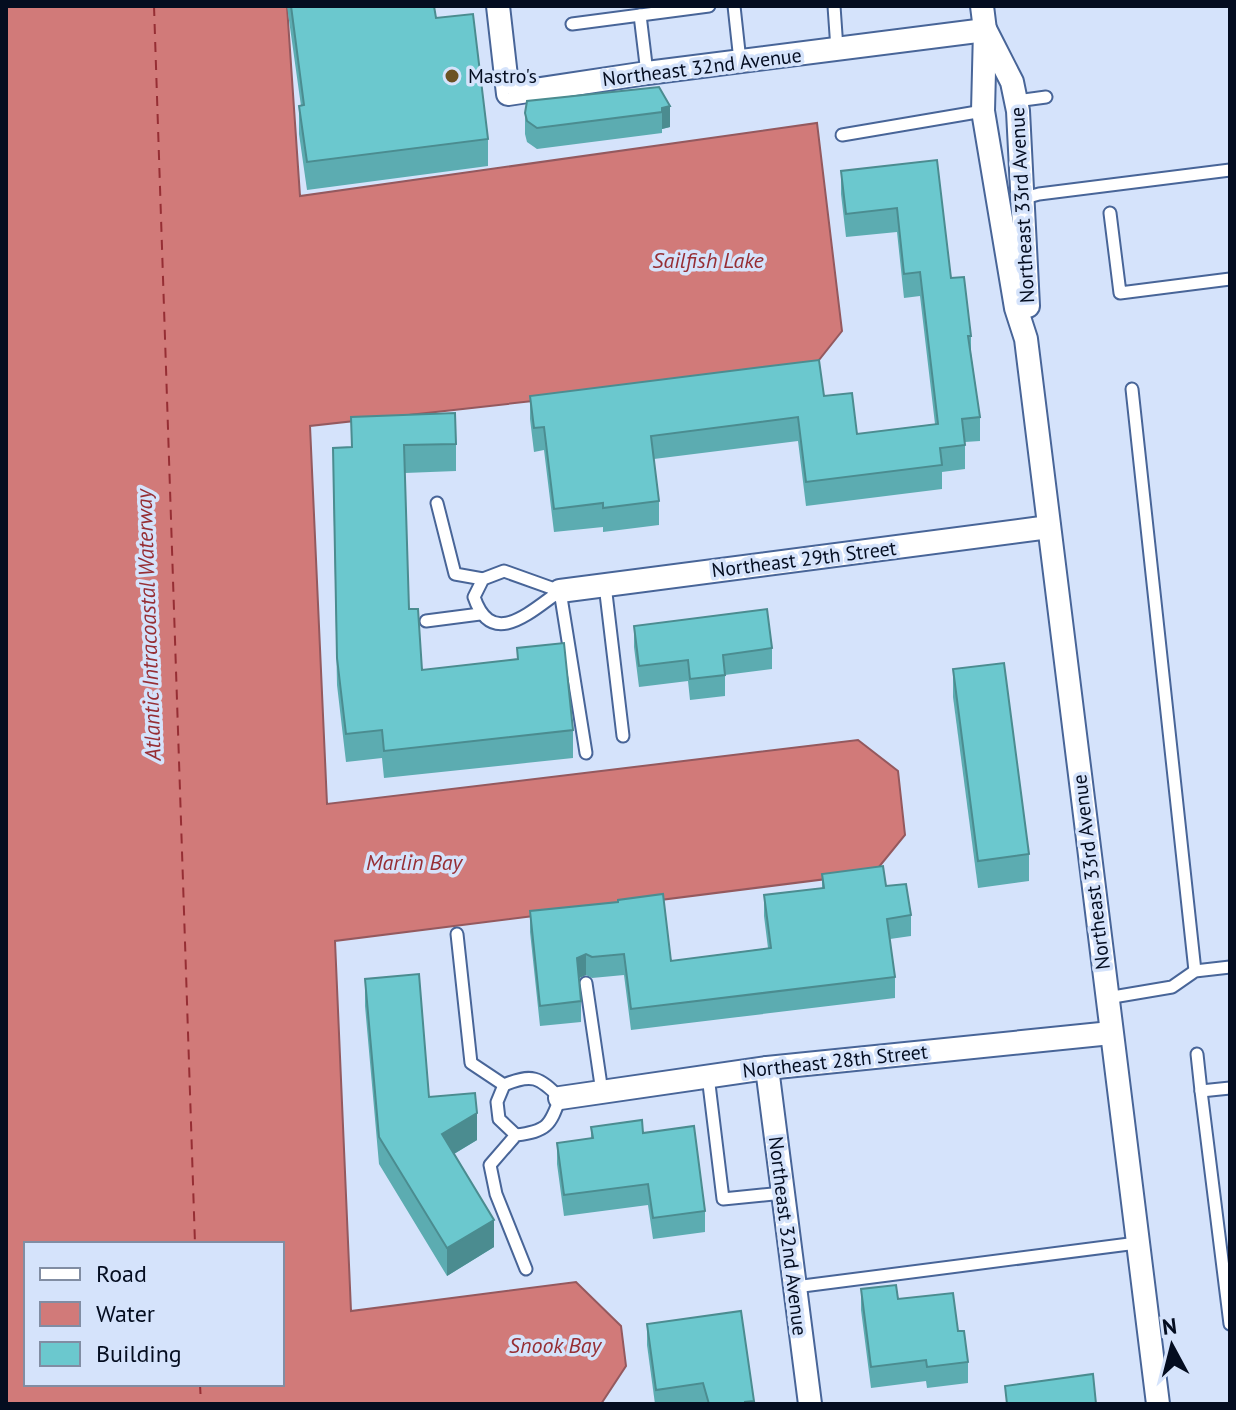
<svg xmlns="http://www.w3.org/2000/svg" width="1236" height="1410" font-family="'PT Sans',sans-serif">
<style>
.water{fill:#d17a79;stroke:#94595e;stroke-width:2;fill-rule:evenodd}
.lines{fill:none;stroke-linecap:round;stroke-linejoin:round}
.ferry{stroke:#962e34;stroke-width:2;stroke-dasharray:10 8;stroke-linecap:butt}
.service-casing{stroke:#486598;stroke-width:15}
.minor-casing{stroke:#486598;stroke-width:26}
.service{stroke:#fff;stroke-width:11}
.minor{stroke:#fff;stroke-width:22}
.wall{fill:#5cacb1}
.shaded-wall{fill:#4b8c90}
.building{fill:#6bc8ce;stroke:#4b8c90;stroke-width:2}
.poi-dot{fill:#6b5223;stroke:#d5e3fb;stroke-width:3}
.labels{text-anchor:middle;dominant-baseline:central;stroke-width:7;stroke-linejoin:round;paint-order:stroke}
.street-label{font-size:20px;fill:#040d20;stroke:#d5e3fb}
.poi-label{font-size:20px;fill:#040d20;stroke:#d5e3fb;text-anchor:start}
.water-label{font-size:22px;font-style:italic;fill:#962e34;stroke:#d5e3fb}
</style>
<rect width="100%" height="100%" fill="#d5e3fb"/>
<!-- water -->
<path class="water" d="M 6,6 L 287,6 L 300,196 L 817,123 L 842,331 L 811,370 L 310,426 L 327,804 L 858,740 L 898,771 L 905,835 L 874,873 L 335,941 L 351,1311 L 576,1282 L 621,1326 L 626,1366 L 601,1404 L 6,1404 ZM 26,1244 L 282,1244 L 282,1384 L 26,1384 Z"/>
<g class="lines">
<!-- ferry -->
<g class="ferry">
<path d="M 154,6 L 195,1244"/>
<path d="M 200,1384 L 201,1404"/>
</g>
<defs>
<g id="service">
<path d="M 734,6 L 740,61"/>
<path d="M 834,6 L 837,49"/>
<path d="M 640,15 L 647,73"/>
<path d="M 572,24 L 709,6"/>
<path d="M 1016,101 L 1046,97"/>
<path d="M 842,135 L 983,111"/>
<path d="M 1021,199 L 1039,194 L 1230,170"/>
<path d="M 1110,213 L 1120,293 L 1230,279"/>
<path d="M 1132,389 L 1195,971"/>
<path d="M 437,503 L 455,574 L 483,579"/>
<path d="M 504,571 L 560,591 C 531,611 492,650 474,597 L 483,579 Z"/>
<path d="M 605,585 L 623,736"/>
<path d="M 560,591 L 586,753"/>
<path d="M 426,621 L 480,614"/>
<path d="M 457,934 L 471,1063 L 504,1085 C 532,1073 539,1077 560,1098 C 550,1126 547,1131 516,1135 L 490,1165 L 496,1194 L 526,1269"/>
<path d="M 586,983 L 602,1092"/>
<path d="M 1107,998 L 1172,987 L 1195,971 L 1230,967"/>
<path d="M 1197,1054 L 1201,1091"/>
<path d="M 708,1076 L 723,1199 L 783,1193"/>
<path d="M 504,1085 L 497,1102 L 499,1119 L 516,1135"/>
<path d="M 1230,1088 L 1201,1091 L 1230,1324"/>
<path d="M 795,1287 L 1137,1243"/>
</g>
<g id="minor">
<path d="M 498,6 L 508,94 L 647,73 L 985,30"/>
<path d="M 982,6 L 985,30 L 983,111 L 1016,308 L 1026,339 L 1158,1404"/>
<path d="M 986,31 L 1012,82 L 1018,111 L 1028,306"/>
<path d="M 560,591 L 1049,527"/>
<path d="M 767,1068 L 810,1404"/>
<path d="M 560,1098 L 767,1068 L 1111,1033"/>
</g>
</defs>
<!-- service casing -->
<use href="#service" class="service-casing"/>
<!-- minor casing -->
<use href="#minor" class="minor-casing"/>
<!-- service -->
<use href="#service" class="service"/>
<!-- minor -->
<use href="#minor" class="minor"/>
</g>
<!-- wall -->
<g class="wall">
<path d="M 287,6 L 434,6 L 436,18 L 488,139 L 488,166 L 307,190 L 299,134 L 299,106 L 301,106 Z"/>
<path d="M 659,87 L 670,127 L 662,129 L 662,133 L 537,149 L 527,142 L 525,134 L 525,113 Z"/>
<path d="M 937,160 L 951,278 L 971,336 L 971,353 L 980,417 L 980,441 L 965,442 L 965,469 L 942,472 L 942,489 L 806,506 L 798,441 L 654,459 L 659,501 L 659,525 L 603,532 L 603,527 L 554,532 L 544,450 L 534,452 L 530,419 L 530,396 L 824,396 L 857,434 L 935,424 L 920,296 L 904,298 L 897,232 L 846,237 L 841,194 L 841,171 Z"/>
<path d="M 351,417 L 456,444 L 456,471 L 405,473 L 409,609 L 422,670 L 517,659 L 517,648 L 573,730 L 573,758 L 384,778 L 382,758 L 346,762 L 337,685 L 333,475 L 351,447 Z"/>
<path d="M 634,626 L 772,648 L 772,669 L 725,675 L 725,696 L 690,700 L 688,681 L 639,687 L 634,647 Z"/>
<path d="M 953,669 L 1029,854 L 1029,881 L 978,888 L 953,697 Z"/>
<path d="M 822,874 L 886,886 L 911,915 L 911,936 L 890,939 L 895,977 L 895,998 L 631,1030 L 624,975 L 592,978 L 586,975 L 579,978 L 581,1001 L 581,1022 L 540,1026 L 530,932 L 530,911 L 671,961 L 768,948 L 764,916 L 764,895 L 822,888 Z"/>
<path d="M 365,979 L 429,1097 L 477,1140 L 454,1154 L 494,1247 L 447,1276 L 379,1164 L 365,1006 Z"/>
<path d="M 591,1127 L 643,1133 L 705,1211 L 705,1232 L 653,1239 L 648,1205 L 564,1216 L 557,1164 L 557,1143 L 591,1138 Z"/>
<path d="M 861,1289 L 898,1299 L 958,1331 L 968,1362 L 968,1383 L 927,1388 L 926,1381 L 871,1388 L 861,1310 Z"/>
<path d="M 647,1324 L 754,1401 L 754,1404 L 655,1404 L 647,1345 Z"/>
</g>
<!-- shaded-wall -->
<g class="shaded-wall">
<path d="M 670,106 L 670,127 L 662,129 L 662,108 Z"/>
<path d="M 586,954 L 586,975 L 577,979 L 577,958 Z"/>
<path d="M 477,1113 L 477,1140 L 442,1161 L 442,1134 Z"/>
<path d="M 494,1220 L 494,1247 L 447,1276 L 447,1248 Z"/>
</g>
<!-- building -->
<g class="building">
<path d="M 291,6 L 434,6 L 436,18 L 473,14 L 488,139 L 307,162 L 299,106 L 304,105 Z"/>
<path d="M 659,87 L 670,106 L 662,108 L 662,112 L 537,128 L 527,121 L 525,113 L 527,101 Z"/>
<path d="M 937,160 L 951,278 L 964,277 L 971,336 L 968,336 L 980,417 L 962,419 L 965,445 L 940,448 L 942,465 L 806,482 L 798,417 L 651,436 L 659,501 L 603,508 L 603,503 L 554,509 L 544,427 L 534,428 L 530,396 L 819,360 L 824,396 L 852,393 L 857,434 L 938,424 L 920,272 L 904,274 L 897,208 L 846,214 L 841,171 Z"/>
<path d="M 455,413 L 456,444 L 404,445 L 409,609 L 418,609 L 422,670 L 518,659 L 517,648 L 564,643 L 573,730 L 384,751 L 382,730 L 346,734 L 337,658 L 333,448 L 352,447 L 351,417 Z"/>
<path d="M 767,609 L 772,648 L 723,655 L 725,675 L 690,679 L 688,660 L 639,666 L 634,626 Z"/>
<path d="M 1004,663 L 1029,854 L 978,861 L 953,669 Z"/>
<path d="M 883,866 L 886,886 L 906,884 L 911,915 L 887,919 L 895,977 L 631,1009 L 624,954 L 592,957 L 586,954 L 577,958 L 581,1001 L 540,1006 L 530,911 L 618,902 L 618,900 L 663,894 L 671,961 L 771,948 L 764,895 L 824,888 L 822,874 Z"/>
<path d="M 419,974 L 429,1097 L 475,1093 L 477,1113 L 442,1134 L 494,1220 L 447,1248 L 379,1137 L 365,979 Z"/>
<path d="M 642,1120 L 643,1133 L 694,1126 L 705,1211 L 653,1218 L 648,1184 L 564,1195 L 557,1143 L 593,1138 L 591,1127 Z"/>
<path d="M 896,1285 L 898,1299 L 953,1293 L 958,1331 L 964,1331 L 968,1362 L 927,1367 L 926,1360 L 871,1367 L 861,1289 Z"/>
<path d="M 741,1311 L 754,1401 L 745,1402 L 745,1404 L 709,1404 L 703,1383 L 656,1390 L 647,1324 Z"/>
<path d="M 1093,1374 L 1096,1404 L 1007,1404 L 1005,1386 Z"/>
</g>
<!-- markers -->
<circle class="poi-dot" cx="452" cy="76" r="8"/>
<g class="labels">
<!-- street labels -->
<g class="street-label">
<text transform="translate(702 67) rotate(-7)">Northeast 32nd Avenue</text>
<text transform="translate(1022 205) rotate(-93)">Northeast 33rd Avenue</text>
<text transform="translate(804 559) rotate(-7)">Northeast 29th Street</text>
<text transform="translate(1091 872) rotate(-97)">Northeast 33rd Avenue</text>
<text transform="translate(835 1061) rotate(-6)">Northeast 28th Street</text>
<text transform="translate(788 1236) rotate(83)">Northeast 32nd Avenue</text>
</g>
<!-- poi labels -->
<g class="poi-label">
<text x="468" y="76">Mastro's</text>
</g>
<!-- water labels -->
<g class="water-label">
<text x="708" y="260">Sailfish Lake</text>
<text transform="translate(148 625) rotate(-92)">Atlantic Intracoastal Waterway</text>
<text x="414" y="862">Marlin Bay</text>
<text x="555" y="1345">Snook Bay</text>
</g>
</g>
<!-- border -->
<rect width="1236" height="1410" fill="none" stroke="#040d20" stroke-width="16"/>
<!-- legend -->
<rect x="24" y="1242" width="260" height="144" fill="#d5e3fb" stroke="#818da3" stroke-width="2"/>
<rect x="40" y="1268" width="40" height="12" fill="#ffffff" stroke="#818da3" stroke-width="2"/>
<text x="96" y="1282" font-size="24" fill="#040d20">Road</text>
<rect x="40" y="1302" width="40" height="24" fill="#d17a79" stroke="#818da3" stroke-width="2"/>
<text x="96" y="1322" font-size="24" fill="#040d20">Water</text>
<rect x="40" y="1342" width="40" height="24" fill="#6bc8ce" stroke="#818da3" stroke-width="2"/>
<text x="96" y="1362" font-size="24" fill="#040d20">Building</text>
<!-- north arrow -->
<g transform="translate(1172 1346) rotate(353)" stroke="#d5e3fb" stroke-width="6" paint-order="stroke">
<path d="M0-6L14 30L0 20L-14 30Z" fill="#040d20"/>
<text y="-12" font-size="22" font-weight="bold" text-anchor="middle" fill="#040d20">N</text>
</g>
</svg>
